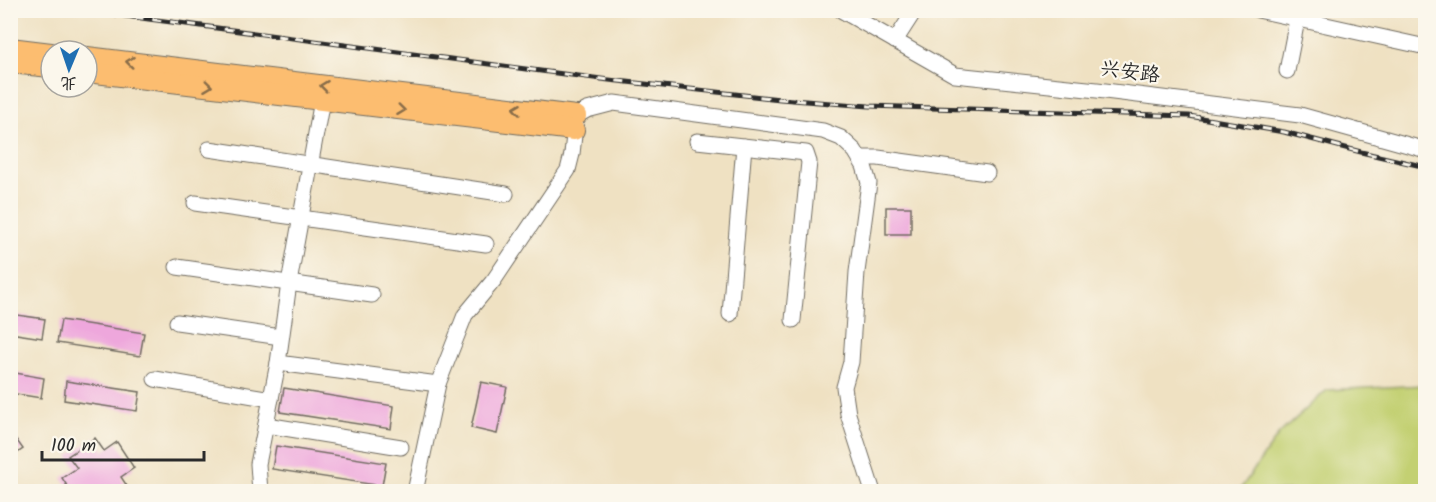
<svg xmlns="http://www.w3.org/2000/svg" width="1436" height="502" font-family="Kalam,'LXGW WenKai TC',sans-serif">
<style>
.green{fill:#c3d072;stroke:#777e4e;stroke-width:1.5}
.building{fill:#eea7dc}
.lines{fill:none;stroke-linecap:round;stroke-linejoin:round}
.minor-casing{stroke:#706b60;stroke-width:17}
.major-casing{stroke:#706b60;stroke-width:22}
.minor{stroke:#fff;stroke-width:15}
.major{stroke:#fcbd6f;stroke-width:20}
.rail-casing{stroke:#2b2b2b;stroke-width:5}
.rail{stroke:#fbf7ec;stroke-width:3;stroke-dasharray:9;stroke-linecap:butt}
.oneway{stroke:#896d4a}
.labels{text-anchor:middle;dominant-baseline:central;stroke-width:4.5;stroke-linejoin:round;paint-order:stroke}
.street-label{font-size:20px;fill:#2b2b2b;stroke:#fbf7ec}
</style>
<rect width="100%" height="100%" fill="#fbf7ec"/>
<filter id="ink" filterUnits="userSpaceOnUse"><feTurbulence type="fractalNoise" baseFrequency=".0167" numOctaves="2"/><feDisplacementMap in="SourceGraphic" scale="12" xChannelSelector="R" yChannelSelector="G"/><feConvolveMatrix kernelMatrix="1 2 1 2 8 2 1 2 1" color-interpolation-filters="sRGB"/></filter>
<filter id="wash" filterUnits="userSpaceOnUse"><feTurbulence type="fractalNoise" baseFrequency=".008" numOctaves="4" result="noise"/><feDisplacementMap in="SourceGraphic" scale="24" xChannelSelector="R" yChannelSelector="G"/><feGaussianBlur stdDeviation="1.35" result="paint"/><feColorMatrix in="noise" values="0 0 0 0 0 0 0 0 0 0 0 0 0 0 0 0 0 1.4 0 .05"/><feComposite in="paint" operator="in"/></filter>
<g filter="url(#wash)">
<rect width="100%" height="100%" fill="#efe1c2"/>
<!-- green -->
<path class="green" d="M 1425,385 L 1425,491 L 1239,491 L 1279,434 L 1327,390 Z"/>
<g id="blocks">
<!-- building -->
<g class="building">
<rect x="886" y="207" width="25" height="27"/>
<path d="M 10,314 L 45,319 L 42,338 L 10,333 Z"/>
<path d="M 61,320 L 144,333 L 140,356 L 57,343 Z"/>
<path d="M 10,372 L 44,378 L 41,398 L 10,393 Z"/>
<path d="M 66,381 L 140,392 L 137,411 L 64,400 Z"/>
<path d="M 481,382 L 507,387 L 497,434 L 471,428 Z"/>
<path d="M 284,388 L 394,406 L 391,429 L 280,412 Z"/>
<path d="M 10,431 L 23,449 L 10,458 Z"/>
<path d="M 95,438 L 104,451 L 117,442 L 134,468 L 121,477 L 127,486 L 118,492 L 71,492 L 62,478 L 77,468 L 68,456 Z"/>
<path d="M 276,446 L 386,463 L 382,486 L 272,469 Z"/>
</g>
</g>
</g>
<g filter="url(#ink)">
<use href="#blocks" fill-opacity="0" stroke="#706b60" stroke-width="1.5"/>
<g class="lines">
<defs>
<g id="minor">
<path d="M 841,10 L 955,75 L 1097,90 L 1300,115 L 1426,150"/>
<path d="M 1258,10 L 1426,47"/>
<path d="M 895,41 L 915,10"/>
<path d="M 1287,71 L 1297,20"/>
<path d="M 697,141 L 806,153 L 809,162 L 793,320"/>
<path d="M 209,149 L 506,194"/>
<path d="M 860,158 L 878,158 L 987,173"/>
<path d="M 195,203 L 486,244"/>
<path d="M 177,267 L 372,295"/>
<path d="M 730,314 L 744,146"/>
<path d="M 177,322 L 281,337"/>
<path d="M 278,363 L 438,384"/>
<path d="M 155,379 L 271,399"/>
<path d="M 266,425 L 401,447"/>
<path d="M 260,492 L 258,464 L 278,363 L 289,283 L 322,100"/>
<path d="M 415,492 L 438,384 L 465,315 L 494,280 L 568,170 L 572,154 L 576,116 L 587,110 L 614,103 L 823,131 L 841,138 L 855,151 L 864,166 L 869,183 L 857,272 L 851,362 L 844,387 L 848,414 L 873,492"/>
</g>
<g id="major">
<path d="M 10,48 L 51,53"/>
<path d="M 87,57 L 576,116"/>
<path d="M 10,63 L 51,67"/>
<path d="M 87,72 L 574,130"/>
</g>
</defs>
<!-- minor casing -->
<use href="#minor" class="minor-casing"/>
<!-- major casing -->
<use href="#major" class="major-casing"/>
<!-- minor -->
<use href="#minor" class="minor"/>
<!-- major -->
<use href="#major" class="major"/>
<defs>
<path id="rail" d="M 81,10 L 609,80 L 780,99 L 869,106 L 1189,116 L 1284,132 L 1361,152 L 1426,167"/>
</defs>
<!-- rail casing -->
<use href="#rail" class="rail-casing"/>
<!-- rail -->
<use href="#rail" class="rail"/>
</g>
<!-- one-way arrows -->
<defs><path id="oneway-chevron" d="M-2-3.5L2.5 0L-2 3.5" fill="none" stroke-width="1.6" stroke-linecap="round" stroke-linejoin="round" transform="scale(1.5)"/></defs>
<g class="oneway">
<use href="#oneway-chevron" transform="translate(130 62) rotate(-173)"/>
<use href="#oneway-chevron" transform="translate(208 86) rotate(7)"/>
<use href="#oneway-chevron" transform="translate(324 86) rotate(-173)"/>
<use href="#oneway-chevron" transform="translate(517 109) rotate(-173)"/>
<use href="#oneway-chevron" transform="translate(401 110) rotate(7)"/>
</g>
</g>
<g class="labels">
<!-- street labels -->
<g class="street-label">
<text transform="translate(1130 73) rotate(7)">兴安路</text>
</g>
</g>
<!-- margin -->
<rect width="1436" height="502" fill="none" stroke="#fbf7ec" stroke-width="36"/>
<!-- north arrow -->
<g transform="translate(69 69) rotate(182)"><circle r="28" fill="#fbf7ec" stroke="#a8a59f" stroke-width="1.5"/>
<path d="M0-4.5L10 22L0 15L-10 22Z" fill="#1f6fb2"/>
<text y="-9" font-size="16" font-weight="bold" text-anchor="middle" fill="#2b2b2b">北</text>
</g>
<!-- scale -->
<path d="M42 451v9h162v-9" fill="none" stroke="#2b2b2b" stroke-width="3"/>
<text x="51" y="451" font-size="18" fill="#2b2b2b" stroke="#fbf7ec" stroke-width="4.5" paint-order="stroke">100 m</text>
</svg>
